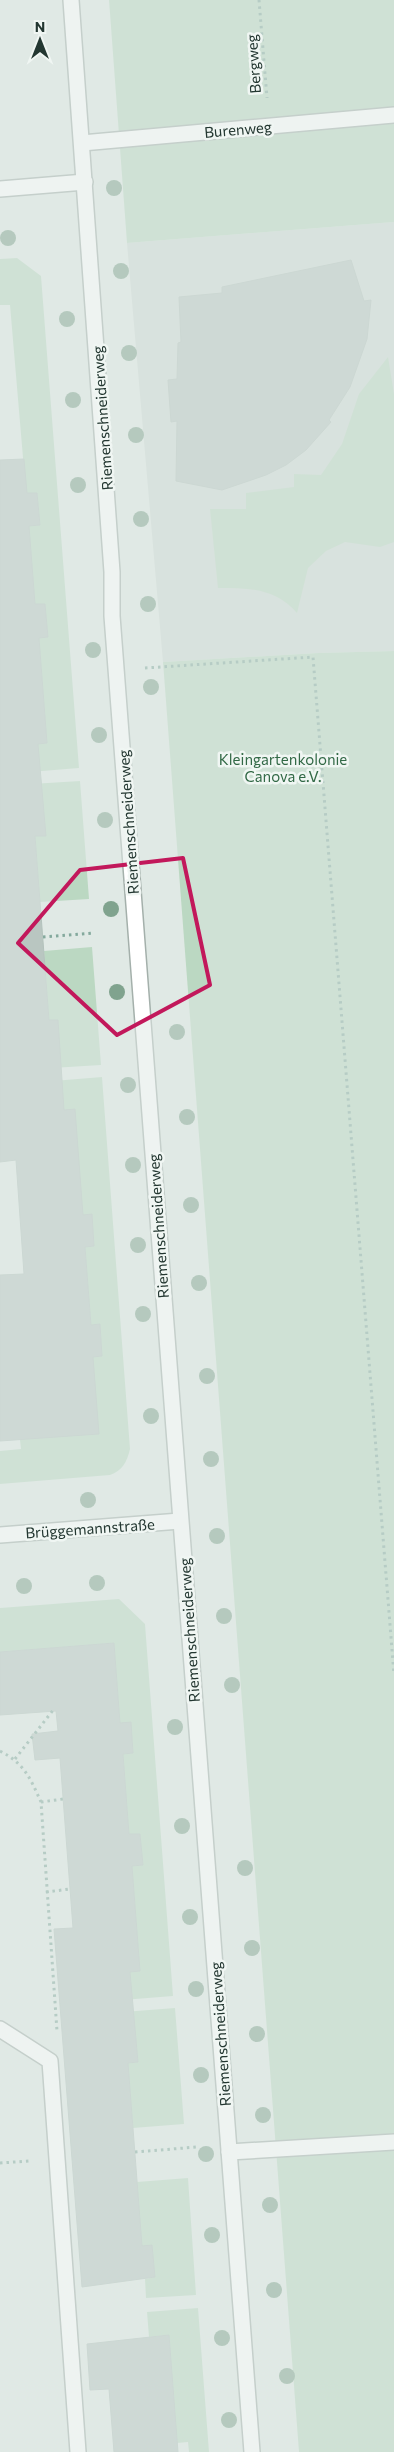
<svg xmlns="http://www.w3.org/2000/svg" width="394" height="2452" font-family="Commissioner,sans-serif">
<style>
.built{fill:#cfd9d4}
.green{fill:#bbd8c2}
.building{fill:#b9c6c1;stroke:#b3c2bc}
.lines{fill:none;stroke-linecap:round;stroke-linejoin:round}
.lane-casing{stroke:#a4b0ab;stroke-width:18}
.street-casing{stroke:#a4b0ab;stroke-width:18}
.path{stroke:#84a99d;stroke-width:3;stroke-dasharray:2.5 4;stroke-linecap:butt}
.lane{stroke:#fff;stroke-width:15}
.street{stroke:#fff;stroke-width:15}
.tree{fill:#80a38e}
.marked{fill:none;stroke:#c2185b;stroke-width:4;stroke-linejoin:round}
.labels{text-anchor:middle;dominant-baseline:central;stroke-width:5;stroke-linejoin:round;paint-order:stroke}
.street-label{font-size:15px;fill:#233731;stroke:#f0f6f3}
.park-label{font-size:15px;fill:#326946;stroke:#f0f6f3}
</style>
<rect width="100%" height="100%" fill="#e0e9e5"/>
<!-- built -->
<path class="built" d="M 394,222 L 394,651 L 318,653 L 163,662 L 127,243 Z"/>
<!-- green -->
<g class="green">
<path d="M 109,0 L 394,0 L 394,222 L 127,243 Z"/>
<path d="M 17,258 L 41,276 L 79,768 L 30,772 L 28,745 L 47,743 L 39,638 L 48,637 L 45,604 L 35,604 L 29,526 L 40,525 L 37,493 L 26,493 L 10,305 L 0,305 L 0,259 Z"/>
<path d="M 388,357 L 394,394 L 394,542 L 380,547 L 345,542 L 326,551 L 308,568 L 297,613 C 275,588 249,588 218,588 L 210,509 L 246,509 L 246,493 L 294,487 L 294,474 L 321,475 L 342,444 L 359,394 Z"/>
<path d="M 394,651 L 394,2452 L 299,2452 L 163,662 L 318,653 Z"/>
<path d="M 80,781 L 89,899 L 40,902 L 35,836 L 45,835 C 44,810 45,806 31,784 Z"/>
<path d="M 92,947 L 101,1065 L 52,1068 C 61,1049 59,1040 58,1020 L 49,1020 L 44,951 Z"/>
<path d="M 102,1077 L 130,1449 C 127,1462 122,1471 110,1475 L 0,1484 L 0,1451 L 21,1449 L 20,1440 L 93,1357 L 102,1356 L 100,1324 L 91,1325 L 85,1247 L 94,1246 L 92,1215 L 83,1215 L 56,1111 L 53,1081 Z"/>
<path d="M 119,1599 L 145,1624 L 173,1996 L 123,2000 L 121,1972 L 140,1971 L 132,1866 L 143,1865 L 140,1834 L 129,1834 L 123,1754 L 133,1753 L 132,1737 L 120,1723 L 114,1643 L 0,1652 L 0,1608 Z"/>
<path d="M 175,2008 L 184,2124 L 133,2128 L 128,2063 L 138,2062 L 135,2031 L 123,2012 Z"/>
<path d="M 188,2178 L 196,2295 L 146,2298 L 145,2279 L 155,2277 L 152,2246 L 142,2246 L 137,2182 Z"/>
<path d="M 198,2308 L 209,2452 L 189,2452 L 188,2442 L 177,2443 L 169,2335 L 149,2337 L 147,2312 Z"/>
</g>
<!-- building -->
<g class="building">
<path d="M 351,260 L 364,301 L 371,300 L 367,339 L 350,387 L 329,420 L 331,422 L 306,450 L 286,465 L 266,475 L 222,490 L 176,481 L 177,421 L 171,422 L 168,380 L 177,379 L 178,343 L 181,342 L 179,297 L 222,293 L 222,287 Z"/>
<path d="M 24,459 L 27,493 L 37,493 L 40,525 L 29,526 L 35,604 L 45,604 L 48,637 L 39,638 L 47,743 L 38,744 L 46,836 L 35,836 L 49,1020 L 58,1020 L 64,1110 L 75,1109 L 83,1215 L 92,1214 L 94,1246 L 85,1247 L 91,1325 L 100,1324 L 102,1356 L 93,1357 L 99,1434 L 0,1441 L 0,1275 L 24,1274 L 16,1160 L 0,1162 L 0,460 Z"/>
<path d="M 114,1643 L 120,1723 L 131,1722 L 133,1753 L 123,1754 L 129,1834 L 140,1834 L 143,1865 L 132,1866 L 140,1971 L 130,1972 L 138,2062 L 128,2063 L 142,2246 L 152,2245 L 155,2277 L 82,2287 L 54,1929 L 73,1928 L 60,1758 L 35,1760 L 32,1734 L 58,1731 L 56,1711 L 0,1715 L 0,1652 Z"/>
<path d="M 169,2335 L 178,2452 L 114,2452 L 109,2389 L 90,2390 L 87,2344 Z"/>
</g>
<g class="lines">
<defs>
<g id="lane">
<path d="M 82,143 L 394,115"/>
<path d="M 0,2029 L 50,2061 L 78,2452"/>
<path d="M 229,2152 L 394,2142"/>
</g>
<g id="street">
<path d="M 71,0 L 112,572 L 112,616 L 252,2452"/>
<path d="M 0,189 L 85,182"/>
<path d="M 0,1535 L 180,1521"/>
</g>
</defs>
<!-- lane casing -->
<use href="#lane" class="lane-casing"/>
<!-- street casing -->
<use href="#street" class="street-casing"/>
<!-- path -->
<g class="path">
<path d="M 259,0 L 267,98"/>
<path d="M 145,668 L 313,657 L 394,1675"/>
<path d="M 43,937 L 94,933"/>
<path d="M 0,1751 C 25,1764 30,1778 41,1802 L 57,2031"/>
<path d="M 15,1759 L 54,1709"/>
<path d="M 41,1802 L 63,1799"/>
<path d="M 46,1892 L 70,1889"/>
<path d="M 135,2152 L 197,2147"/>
<path d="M 0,2163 L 29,2161"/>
</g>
<!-- lane -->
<use href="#lane" class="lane"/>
<!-- street -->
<use href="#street" class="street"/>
</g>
<!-- trees -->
<g class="tree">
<circle cx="114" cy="188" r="8"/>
<circle cx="8" cy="238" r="8"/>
<circle cx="121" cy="271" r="8"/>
<circle cx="67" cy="319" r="8"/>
<circle cx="129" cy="353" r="8"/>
<circle cx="73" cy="400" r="8"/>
<circle cx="136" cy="435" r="8"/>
<circle cx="78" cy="485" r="8"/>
<circle cx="141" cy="519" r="8"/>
<circle cx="148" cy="604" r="8"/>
<circle cx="93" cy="650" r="8"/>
<circle cx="151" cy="687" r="8"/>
<circle cx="99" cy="735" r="8"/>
<circle cx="105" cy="820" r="8"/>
<circle cx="111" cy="909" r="8"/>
<circle cx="117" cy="992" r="8"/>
<circle cx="177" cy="1032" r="8"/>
<circle cx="128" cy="1085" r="8"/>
<circle cx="187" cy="1117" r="8"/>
<circle cx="133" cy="1165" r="8"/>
<circle cx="191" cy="1205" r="8"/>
<circle cx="138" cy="1245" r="8"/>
<circle cx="199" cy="1283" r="8"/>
<circle cx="143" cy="1314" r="8"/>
<circle cx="207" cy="1376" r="8"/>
<circle cx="151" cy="1416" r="8"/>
<circle cx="211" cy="1459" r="8"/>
<circle cx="88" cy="1500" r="8"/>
<circle cx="217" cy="1536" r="8"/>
<circle cx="97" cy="1583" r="8"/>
<circle cx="24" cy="1586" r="8"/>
<circle cx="224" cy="1616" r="8"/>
<circle cx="232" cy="1685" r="8"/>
<circle cx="175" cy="1727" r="8"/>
<circle cx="182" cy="1826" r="8"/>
<circle cx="245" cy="1868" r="8"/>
<circle cx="190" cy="1917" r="8"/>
<circle cx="252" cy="1948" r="8"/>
<circle cx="196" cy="1989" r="8"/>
<circle cx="257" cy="2034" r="8"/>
<circle cx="201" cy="2075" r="8"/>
<circle cx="263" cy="2115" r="8"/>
<circle cx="206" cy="2154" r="8"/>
<circle cx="270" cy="2205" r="8"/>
<circle cx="212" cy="2235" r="8"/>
<circle cx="274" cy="2290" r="8"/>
<circle cx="222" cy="2338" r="8"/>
<circle cx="287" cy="2376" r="8"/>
<circle cx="229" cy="2420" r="8"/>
</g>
<!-- marked area -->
<path d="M0 0H394V2452H0ZM 183,858 L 210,985 L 117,1035 L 18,943 L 80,870 Z" fill="#e0e9e5" fill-opacity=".55" fill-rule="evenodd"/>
<path class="marked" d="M 183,858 L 210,985 L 117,1035 L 18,943 L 80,870 Z"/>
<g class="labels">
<!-- street labels -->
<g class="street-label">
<text transform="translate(253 64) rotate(-94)">Bergweg</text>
<text transform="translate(238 129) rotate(-5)">Burenweg</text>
<text transform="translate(102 418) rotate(-94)">Riemenschneiderweg</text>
<text transform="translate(128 822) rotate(-94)">Riemenschneiderweg</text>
<text transform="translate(158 1226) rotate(-94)">Riemenschneiderweg</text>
<text transform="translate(90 1528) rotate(-4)">Brüggemannstraße</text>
<text transform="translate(189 1630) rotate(-94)">Riemenschneiderweg</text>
<text transform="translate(220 2034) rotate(-94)">Riemenschneiderweg</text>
</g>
<!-- park labels -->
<g class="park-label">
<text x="283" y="759">Kleingartenkolonie<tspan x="283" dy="17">Canova e.V.</tspan></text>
</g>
</g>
<!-- north arrow -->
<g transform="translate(40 40)" stroke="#f0f6f3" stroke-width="4" paint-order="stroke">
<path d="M0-4L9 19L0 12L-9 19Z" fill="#233731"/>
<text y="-8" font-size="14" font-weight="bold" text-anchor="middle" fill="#233731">N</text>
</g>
</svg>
